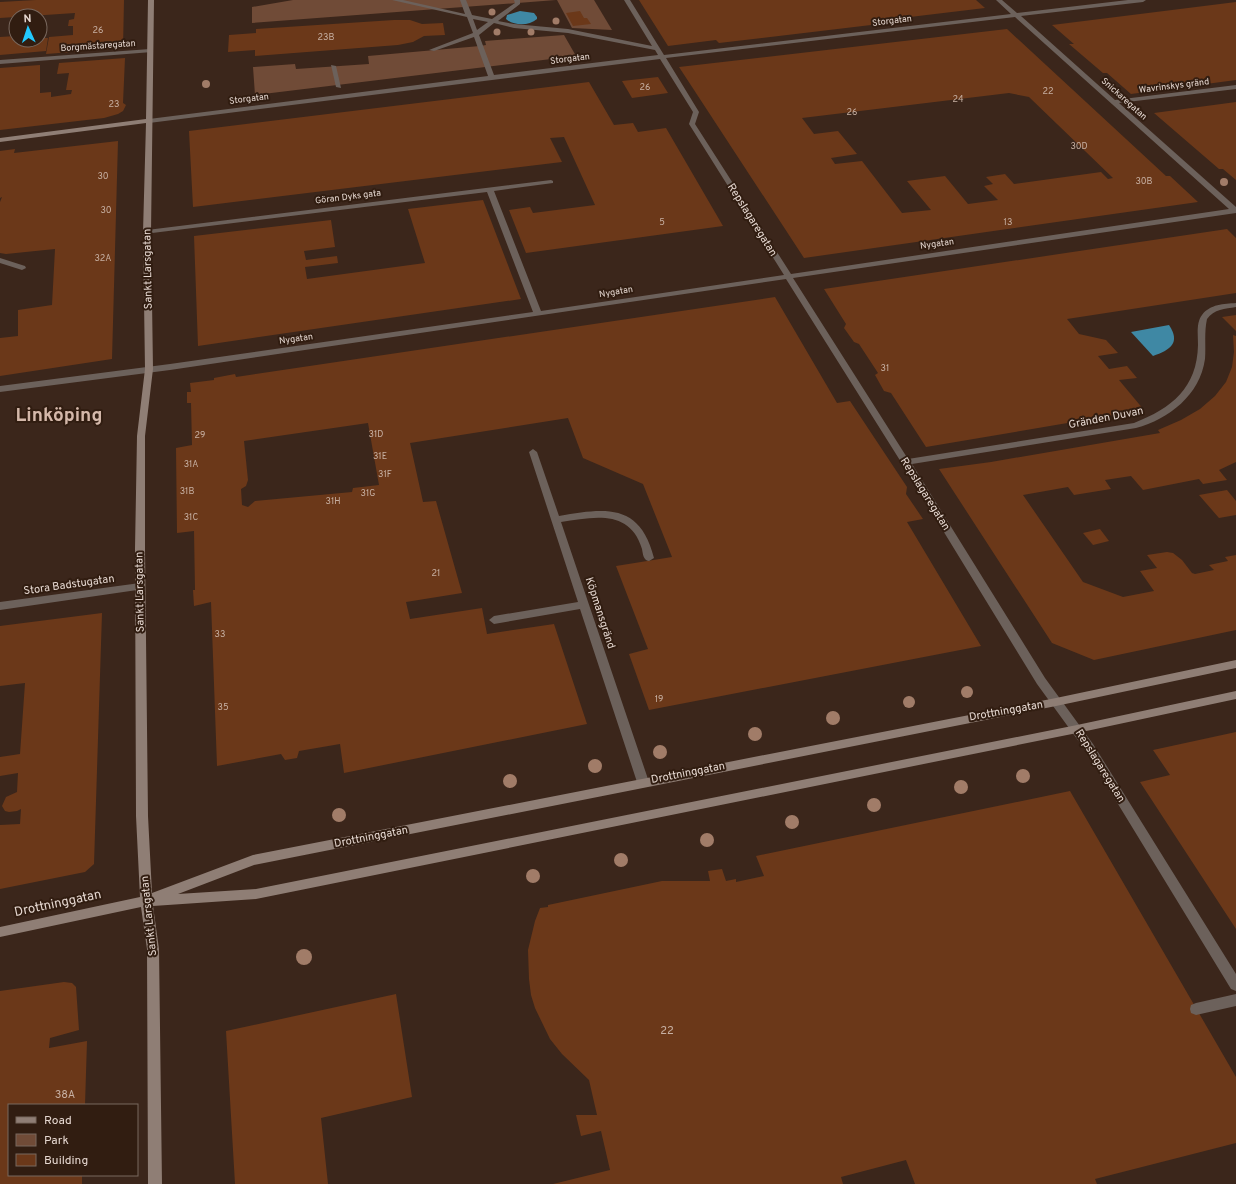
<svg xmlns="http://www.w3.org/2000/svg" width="1236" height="1184" font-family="Overpass,sans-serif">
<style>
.green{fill:#704b37}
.water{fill:#3f88a4}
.building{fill:#6b3819;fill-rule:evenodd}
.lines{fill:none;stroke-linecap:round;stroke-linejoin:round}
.lane{fill:#6c615b;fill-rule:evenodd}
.street{fill:#6c615b;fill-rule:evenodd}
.secondary{fill:#8f7e75;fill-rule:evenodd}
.tree{fill:#a17c68}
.labels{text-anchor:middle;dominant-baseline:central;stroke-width:4;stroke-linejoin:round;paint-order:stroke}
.far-street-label{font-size:9px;fill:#e6d8d1;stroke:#311d11}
.number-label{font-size:9px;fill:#c7b0a3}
.street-label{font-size:11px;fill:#e6d8d1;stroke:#311d11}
.near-number-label{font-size:11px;fill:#c7b0a3}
.near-street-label{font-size:13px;fill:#e6d8d1;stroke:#311d11}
.town-label{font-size:19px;font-weight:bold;fill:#d4b8aa;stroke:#311d11}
</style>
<rect width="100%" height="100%" fill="#3b261b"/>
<!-- green -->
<g class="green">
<path d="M 293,0 L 556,0 L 252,23 L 252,7 Z"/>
<path d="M 557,0 L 594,0 L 612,30 L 572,28 Z"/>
<path d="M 564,35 L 576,56 L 255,95 L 253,67 L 295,64 L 296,69 L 369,64 L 368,56 L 480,46 L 486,45 L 485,41 Z"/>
</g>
<!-- water -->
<g class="water">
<path d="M 520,11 L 534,13 L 537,17 L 537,19 C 529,26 514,26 506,19 L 507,15 Z"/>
<path d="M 1169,325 C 1181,343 1170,350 1153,356 L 1131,332 Z"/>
</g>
<!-- building -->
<g class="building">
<path d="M 36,0 L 124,0 L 123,48 L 46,54 L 49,37 L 73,35 L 73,26 L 68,26 L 69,20 L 74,19 L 75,13 L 0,18 L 0,2 Z"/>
<path d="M 639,0 L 976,0 L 985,8 L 910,17 L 913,20 L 719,43 L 716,40 L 668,46 Z"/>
<path d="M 1236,2 L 1236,80 L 1131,94 L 1107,73 L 1103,73 L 1069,44 L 1074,44 L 1052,25 Z"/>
<path d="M 580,11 L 584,18 L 587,18 L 591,24 L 573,26 L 566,13 Z"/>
<path d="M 394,20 L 410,20 L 422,24 L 443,23 L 445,35 L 424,36 L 413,42 L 398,45 L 255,56 L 255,50 L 228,52 L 229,35 L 256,33 L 256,29 Z"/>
<path d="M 1007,29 L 1166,176 L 1170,176 L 1198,202 L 804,258 L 679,67 ZM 1009,93 L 1029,97 L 1113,178 L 1108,179 L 1101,172 L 1014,184 L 1005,174 L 986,177 L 993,184 L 984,186 L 998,200 L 968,204 L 945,176 L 907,181 L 931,210 L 902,213 L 862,161 L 835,164 L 831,158 L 857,154 L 838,131 L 814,134 L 802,118 Z"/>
<path d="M 16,36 L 16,40 L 40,40 L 40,38 L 48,38 L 46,51 L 0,55 L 0,37 Z"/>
<path d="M 125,58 L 123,103 L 126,105 L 123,111 L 118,114 L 104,118 L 0,130 L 0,68 L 40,65 L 40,93 L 51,92 L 51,97 L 71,94 L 72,90 L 66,90 L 69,73 L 57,74 L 59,63 Z"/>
<path d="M 658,77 L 668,93 L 632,98 L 622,81 Z"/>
<path d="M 589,82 L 614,125 L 633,123 L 638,132 L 666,128 L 723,226 L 526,253 L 509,210 L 530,207 L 533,213 L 595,205 L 564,137 L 550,138 L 562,162 L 193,207 L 189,131 Z"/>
<path d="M 1236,102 L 1236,180 L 1223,169 L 1219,169 L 1154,113 Z"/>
<path d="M 118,141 L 112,359 L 0,376 L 0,338 L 18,336 L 18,310 L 52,305 L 55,249 L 6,254 L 0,253 L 0,202 L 2,197 L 0,198 L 0,151 L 15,149 L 14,153 Z"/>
<path d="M 483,200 L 521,299 L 198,346 L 194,236 L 331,220 L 335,247 L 304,251 L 306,260 L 337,256 L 338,263 L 305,267 L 307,279 L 425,263 L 408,209 Z"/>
<path d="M 1227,229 L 1236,238 L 1236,293 L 1067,319 L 1079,334 L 1106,340 L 1118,353 L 1098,356 L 1109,369 L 1127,366 L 1137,378 L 1119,380 L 1144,410 L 926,447 L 891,393 L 884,391 L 875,375 L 878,373 L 859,344 L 854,342 L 844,328 L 846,324 L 824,289 Z"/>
<path d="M 775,297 L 837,403 L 850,401 L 907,487 L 906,494 L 923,519 L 907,522 L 981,646 L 649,710 L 629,654 L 648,649 L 616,566 L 672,557 L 643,484 L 583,458 L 568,418 L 410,443 L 423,502 L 436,501 L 462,593 L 406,602 L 410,619 L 482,608 L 487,634 L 554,624 L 587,724 L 344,773 L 340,744 L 299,751 L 297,758 L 285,760 L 281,754 L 217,766 L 211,602 L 194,606 L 193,590 L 195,590 L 194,531 L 177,533 L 176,448 L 192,445 L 191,403 L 187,403 L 187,392 L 191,392 L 190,383 L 214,380 L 214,378 L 235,374 L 236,377 ZM 368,423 L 379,485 L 353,488 L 352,492 L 255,501 L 248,507 L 242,505 L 241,489 L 246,486 L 248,480 L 244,441 Z"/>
<path d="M 1236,315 L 1236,331 L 1222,317 Z"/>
<path d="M 1233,335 L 1236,336 L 1236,462 L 1219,470 L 1227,480 L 1203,484 L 1199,479 L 1143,490 L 1131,476 L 1105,480 L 1111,489 L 1074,495 L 1068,487 L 1023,495 L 1083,582 L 1123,597 L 1154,591 L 1140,571 L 1157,568 L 1147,555 L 1167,552 L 1173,553 L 1182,560 L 1192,573 L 1195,574 L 1214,570 L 1209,565 L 1228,561 L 1225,557 L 1236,555 L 1236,630 L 1094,660 L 1052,643 L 939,469 L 991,462 L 1160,433 L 1158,430 L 1181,420 L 1200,409 L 1215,396 L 1226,382 L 1232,367 L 1234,352 Z"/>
<path d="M 1227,490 L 1236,501 L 1236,515 L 1219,518 L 1199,495 Z"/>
<path d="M 1100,529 L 1109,541 L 1093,545 L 1083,533 Z"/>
<path d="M 102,613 L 94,864 L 85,872 L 0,889 L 0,825 L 20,824 L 21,809 L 17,811 L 9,812 L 5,811 L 2,806 L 6,797 L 17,792 L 18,773 L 0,776 L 0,757 L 20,754 L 25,683 L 0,686 L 0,626 Z"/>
<path d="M 1236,732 L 1236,929 L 1140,782 L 1170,775 L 1153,750 Z"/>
<path d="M 1070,791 L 1236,1077 L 1236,1143 L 1095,1179 L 1097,1184 L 915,1184 L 906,1160 L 841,1177 L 843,1184 L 553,1184 L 610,1170 L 601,1131 L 581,1136 L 576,1115 L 597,1115 L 589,1080 L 562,1054 L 550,1039 L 535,1008 L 531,995 L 529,979 L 528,950 L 535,921 L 540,908 L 548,907 L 548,905 L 662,881 L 710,881 L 708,871 L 722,869 L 726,881 L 736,879 L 736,882 L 764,876 L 756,856 Z"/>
<path d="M 64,982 L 72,983 L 76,987 L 79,1030 L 50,1038 L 49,1048 L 87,1041 L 85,1105 L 9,1105 L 9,1175 L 82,1175 L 82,1184 L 0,1184 L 0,991 Z"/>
<path d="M 396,994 L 412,1097 L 321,1118 L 328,1184 L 235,1184 L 226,1031 Z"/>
</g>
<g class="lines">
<!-- lane -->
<g class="lane">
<path d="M 533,449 L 537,452 L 559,516 C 606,508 640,503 654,558 L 649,561 C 643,560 643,554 642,549 C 630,509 594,517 561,522 L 649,782 L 647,785 L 643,787 L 639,785 L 637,782 L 580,609 L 494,624 L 489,620 L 494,616 L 578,602 L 529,452 Z"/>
<path d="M 1236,994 L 1236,1006 L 1196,1015 L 1191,1013 L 1190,1009 L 1191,1005 L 1196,1003 Z"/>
</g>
<!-- street -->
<g class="street">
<path d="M 392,0 L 403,0 L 465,14 L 460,0 L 466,0 L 472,15 L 492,19 L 515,3 L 514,0 L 520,0 L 520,4 L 498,21 L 514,24 L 568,29 L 652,46 L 624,0 L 630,0 L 664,55 L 1011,14 L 996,0 L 1002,0 L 1017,13 L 1128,0 L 1146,0 L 1143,2 L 1021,16 L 1115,100 L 1236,85 L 1236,89 L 1119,103 L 1236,207 L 1236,213 L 793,278 L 908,459 L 1134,423 C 1172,408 1197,388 1198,345 C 1198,335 1196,323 1202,315 C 1210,304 1224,304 1236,303 L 1236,307 C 1225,309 1214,309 1207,319 C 1204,332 1206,346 1205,359 C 1200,395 1169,419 1136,428 L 912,464 L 1045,678 L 1093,744 L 1236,974 L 1236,991 L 1231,989 L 1085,750 L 1037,684 L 901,462 L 786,279 L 170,370 L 0,392 L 0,386 L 170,364 L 533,312 L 487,192 L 144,234 L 143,232 L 147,230 L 551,180 L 553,181 L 553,183 L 494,191 L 541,311 L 784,275 L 689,124 L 693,112 L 660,59 L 149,123 L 146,121 L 149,119 L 488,76 L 474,37 L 434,51 L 429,50 L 473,33 L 467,17 ZM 1015,17 L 1229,209 L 791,274 L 695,124 L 699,112 L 666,58 ZM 473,19 L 488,22 L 477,30 ZM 494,23 L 514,28 L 568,33 L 655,50 L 658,55 L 494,75 L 479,35 Z"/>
<path d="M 150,49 L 152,50 L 152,52 L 0,64 L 0,60 Z"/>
<path d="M 331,65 L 336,66 L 341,88 L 336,87 Z"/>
<path d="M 0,258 L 25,266 L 26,268 L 22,270 L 0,263 Z"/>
<path d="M 140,583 L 145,587 L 144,589 L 0,610 L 0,602 Z"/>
</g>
<!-- secondary -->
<path class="secondary" d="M 148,0 L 154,0 L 151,232 L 153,369 L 145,436 L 145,549 L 148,816 L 152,893 L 253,855 L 1056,698 L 1236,660 L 1236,668 L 1056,706 L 254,865 L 178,894 L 256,889 L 1077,725 L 1236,691 L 1236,699 L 1077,733 L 256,899 L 153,906 L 159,949 L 162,1184 L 148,1184 L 147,949 L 141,907 L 0,937 L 0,927 L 140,897 L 136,816 L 135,549 L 137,436 L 145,369 L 143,232 L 146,123 L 0,142 L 0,138 L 146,119 Z"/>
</g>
<!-- trees -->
<g class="tree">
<circle cx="492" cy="12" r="3.5"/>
<circle cx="556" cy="21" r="3.5"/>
<circle cx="497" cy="32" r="3.5"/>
<circle cx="531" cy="32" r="3.5"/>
<circle cx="206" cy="84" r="4"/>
<circle cx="1224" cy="182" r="4"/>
<circle cx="967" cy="692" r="6"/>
<circle cx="909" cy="702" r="6"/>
<circle cx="833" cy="718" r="7"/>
<circle cx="755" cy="734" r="7"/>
<circle cx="660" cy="752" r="7"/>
<circle cx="595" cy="766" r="7"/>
<circle cx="1023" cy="776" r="7"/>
<circle cx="510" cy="781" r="7"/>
<circle cx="961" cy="787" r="7"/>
<circle cx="874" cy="805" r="7"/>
<circle cx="339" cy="815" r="7"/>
<circle cx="792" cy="822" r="7"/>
<circle cx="707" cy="840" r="7"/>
<circle cx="621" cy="860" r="7"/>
<circle cx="533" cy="876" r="7"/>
<circle cx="304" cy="957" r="8"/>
</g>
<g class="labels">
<!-- far-street labels -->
<g class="far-street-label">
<text transform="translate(892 21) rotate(-7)">Storgatan</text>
<text transform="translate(98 46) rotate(-4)">Borgmästaregatan</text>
<text transform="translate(570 59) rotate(-7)">Storgatan</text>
<text transform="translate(1174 86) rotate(-7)">Wavrinskys gränd</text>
<text transform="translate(249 99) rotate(-7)">Storgatan</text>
<text transform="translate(1124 99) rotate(42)">Snickaregatan</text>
<text transform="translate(348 197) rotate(-7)">Göran Dyks gata</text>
<text transform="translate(937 244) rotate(-8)">Nygatan</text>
<text transform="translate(616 292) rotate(-9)">Nygatan</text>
<text transform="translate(296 339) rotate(-8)">Nygatan</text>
</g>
<!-- number labels -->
<g class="number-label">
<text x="98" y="30">26</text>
<text x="326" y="37">23B</text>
<text x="645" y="87">26</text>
<text x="1048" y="91">22</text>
<text x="958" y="99">24</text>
<text x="114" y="104">23</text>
<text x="852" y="112">26</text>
<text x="1079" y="146">30D</text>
<text x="103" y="176">30</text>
<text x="1144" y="181">30B</text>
<text x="106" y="210">30</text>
<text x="662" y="222">5</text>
<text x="1008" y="222">13</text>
<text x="103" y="258">32A</text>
<text x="885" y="368">31</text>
<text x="376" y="434">31D</text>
<text x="200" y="435">29</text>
<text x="380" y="456">31E</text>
<text x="191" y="464">31A</text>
<text x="385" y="474">31F</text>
<text x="187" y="491">31B</text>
<text x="368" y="493">31G</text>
<text x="333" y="501">31H</text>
<text x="191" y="517">31C</text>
<text x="436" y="573">21</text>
<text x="220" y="634">33</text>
<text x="659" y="699">19</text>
<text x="223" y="707">35</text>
</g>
<!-- street labels -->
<g class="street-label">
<text transform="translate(752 220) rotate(58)">Repslagaregatan</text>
<text transform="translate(148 269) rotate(-91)">Sankt Larsgatan</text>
<text transform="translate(1106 418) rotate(-11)">Gränden Duvan</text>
<text transform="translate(925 494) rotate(58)">Repslagaregatan</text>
<text transform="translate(69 585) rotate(-8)">Stora Badstugatan</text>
<text transform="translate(140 592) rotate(-91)">Sankt Larsgatan</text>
<text transform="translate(600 613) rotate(72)">Köpmansgränd</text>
<text transform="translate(1006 711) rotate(-10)">Drottninggatan</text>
<text transform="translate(1100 766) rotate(58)">Repslagaregatan</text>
<text transform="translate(688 773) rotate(-11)">Drottninggatan</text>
<text transform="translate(371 837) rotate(-11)">Drottninggatan</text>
<text transform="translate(149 916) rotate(-96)">Sankt Larsgatan</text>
</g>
<!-- near-number labels -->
<g class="near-number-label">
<text x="667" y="1031">22</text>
<text x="65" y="1095">38A</text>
</g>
<!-- near-street labels -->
<g class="near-street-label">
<text transform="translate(58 904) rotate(-12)">Drottninggatan</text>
</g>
<!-- town labels -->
<g class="town-label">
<text x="59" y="416">Linköping</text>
</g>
</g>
<!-- legend -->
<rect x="8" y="1104" width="130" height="72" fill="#311d11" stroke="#79685e"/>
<rect x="16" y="1117" width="20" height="6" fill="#8f7e75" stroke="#79685e"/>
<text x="44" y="1124" font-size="12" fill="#e6d8d1">Road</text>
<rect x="16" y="1134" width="20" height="12" fill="#704b37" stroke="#79685e"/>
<text x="44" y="1144" font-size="12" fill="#e6d8d1">Park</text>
<rect x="16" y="1154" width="20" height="12" fill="#6b3819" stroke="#79685e"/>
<text x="44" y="1164" font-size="12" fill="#e6d8d1">Building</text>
<!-- north arrow -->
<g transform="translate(28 28) rotate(357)"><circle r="19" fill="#311d11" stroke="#79685e"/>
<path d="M0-3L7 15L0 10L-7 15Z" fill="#22c9fd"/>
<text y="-6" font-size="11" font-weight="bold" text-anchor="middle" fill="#e6d8d1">N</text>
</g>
</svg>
